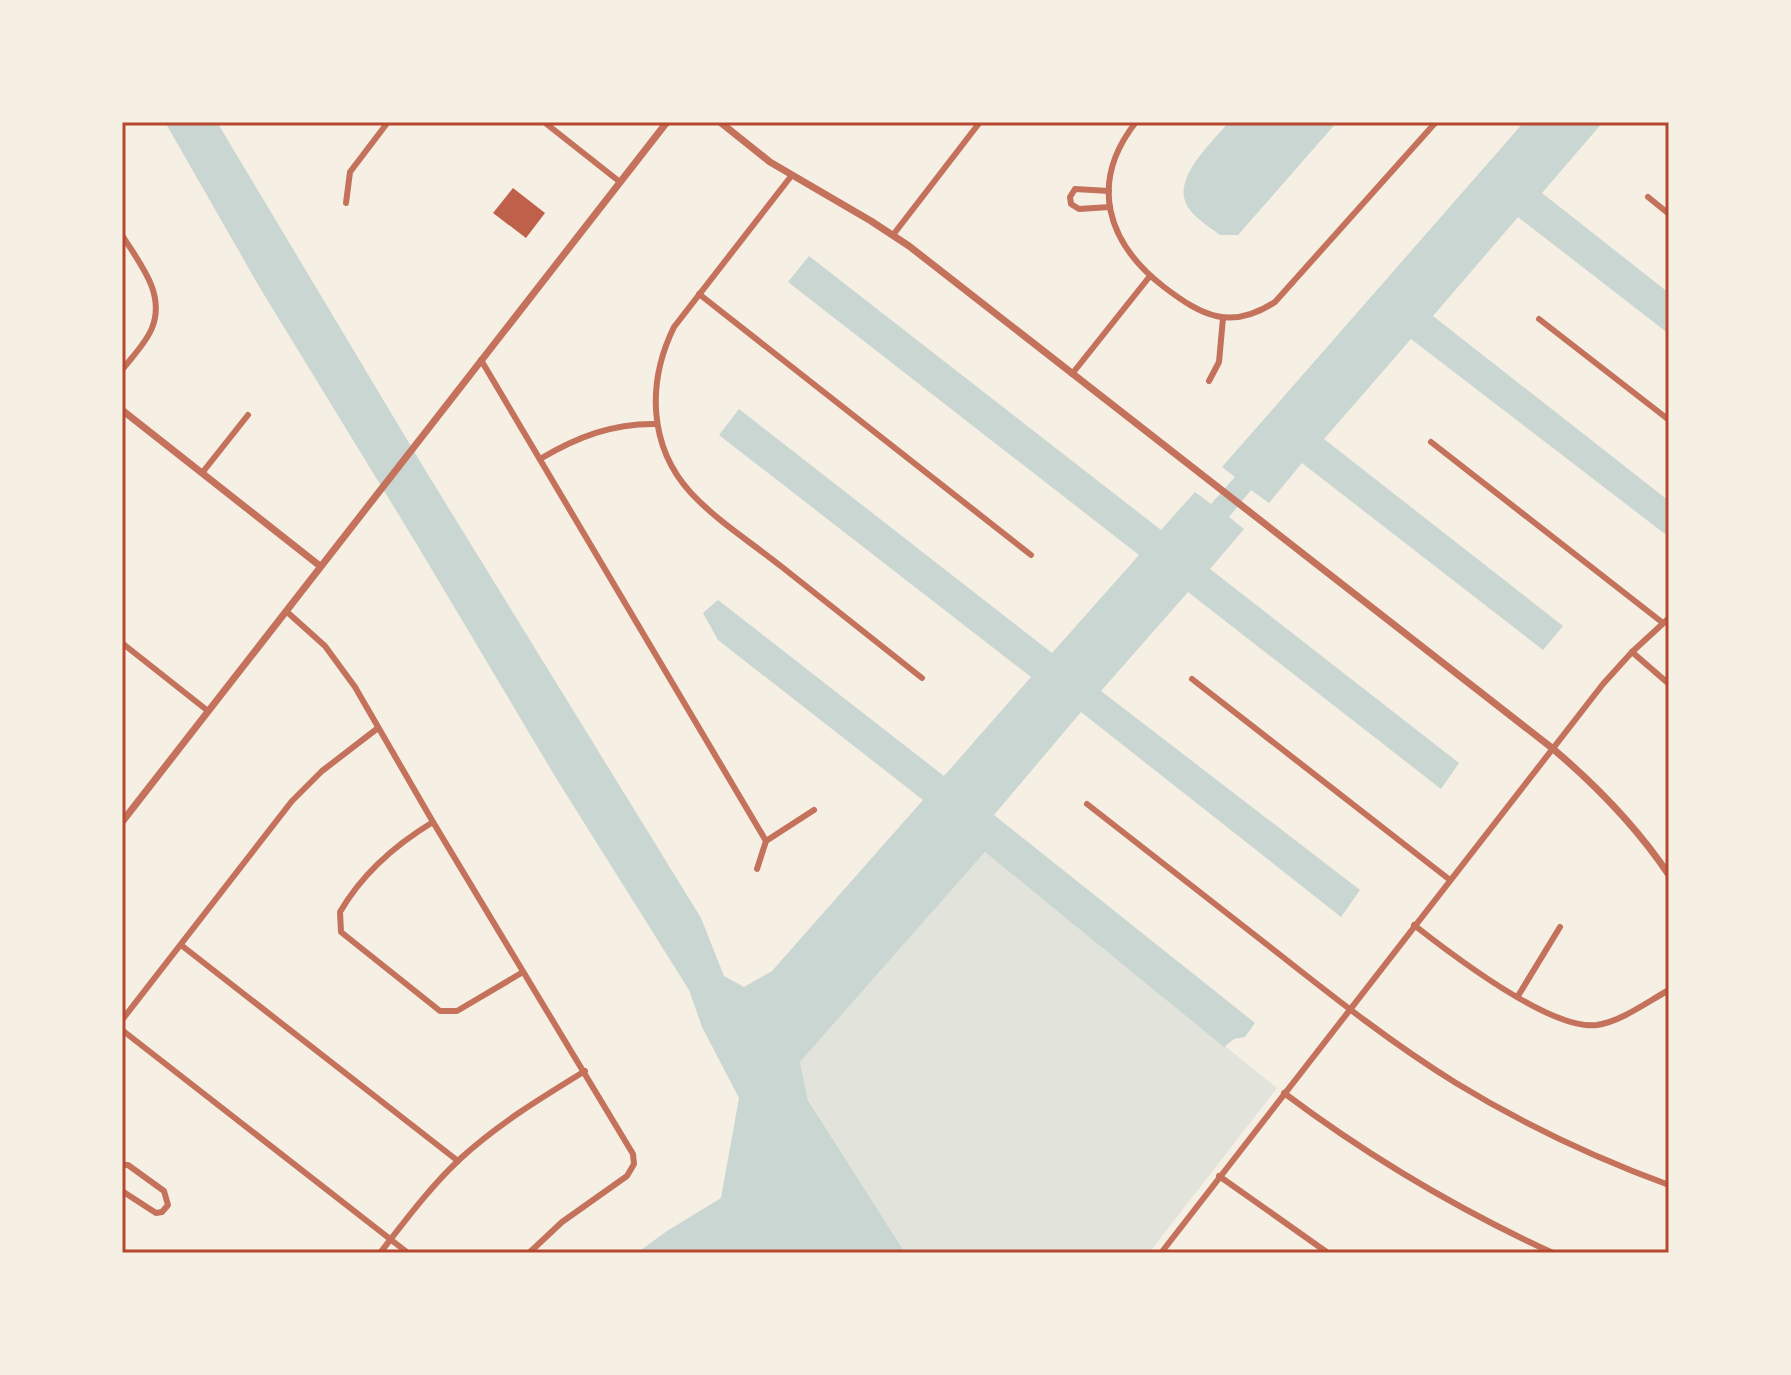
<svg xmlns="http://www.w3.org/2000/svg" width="1791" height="1375" font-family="'PT Sans',sans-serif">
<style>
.green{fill:#e2e4dc}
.water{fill:#c9d6d2}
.building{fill:#bf614a}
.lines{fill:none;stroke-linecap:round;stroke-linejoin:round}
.minor{stroke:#c5725c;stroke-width:6}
.tertiary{stroke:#c5725c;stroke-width:7}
.neatline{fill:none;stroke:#b5482f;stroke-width:3}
</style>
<rect width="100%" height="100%" fill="#f6efe4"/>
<!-- green -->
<path class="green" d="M 985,852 L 1277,1088 L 1149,1253 L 904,1253 L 808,1099 L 800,1062 Z"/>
<!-- water -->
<g class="water">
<path d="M 165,122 L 217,122 L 427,473 L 701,918 L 724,976 L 744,987 L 772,971 L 923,800 L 718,640 L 703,613 L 718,600 L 944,776 L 1031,677 L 719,435 L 739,409 L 1052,653 L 1139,555 L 788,282 L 809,256 L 1161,530 L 1195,492 L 1211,504 L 1235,477 L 1222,467 L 1524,122 L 1603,122 L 1542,193 L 1669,293 L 1669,334 L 1518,217 L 1433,316 L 1669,501 L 1669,530 L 1665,534 L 1411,339 L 1324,439 L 1563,626 L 1543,650 L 1302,463 L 1269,503 L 1251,490 L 1229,517 L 1244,529 L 1210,569 L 1459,763 L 1441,789 L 1188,592 L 1101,691 L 1360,890 L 1341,917 L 1081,712 L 994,815 L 1255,1023 L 1245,1037 L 1234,1039 L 1224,1047 L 985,852 L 800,1062 L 808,1100 L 905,1253 L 637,1253 L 667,1231 L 721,1198 L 739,1098 L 702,1027 L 689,990 L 556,778 L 419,548 L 260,288 Z"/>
<path d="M 1229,122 L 1337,122 L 1238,235 L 1220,235 C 1211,228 1198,220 1190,210 C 1167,182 1212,143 1229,122 Z"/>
</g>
<!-- building -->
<path class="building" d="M 513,188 L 545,213 L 526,238 L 493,213 Z"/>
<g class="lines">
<!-- minor -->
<g class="minor">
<path d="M 544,122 L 620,182"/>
<path d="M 1136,122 C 1088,183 1107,243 1164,287 C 1202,316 1231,331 1275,302 L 1436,122"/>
<path d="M 792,175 L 674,327 C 647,382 648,446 691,493 C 717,521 752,543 782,567 C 828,604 875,641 922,678"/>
<path d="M 1109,191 L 1075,189 L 1070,197 L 1071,204 L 1079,209 L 1110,207"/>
<path d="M 1648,197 L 1669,214"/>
<path d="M 346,203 L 350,172 L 388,122"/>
<path d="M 122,235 C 139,263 166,293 152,328 C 146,343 132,357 122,370"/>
<path d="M 893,235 L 980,122"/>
<path d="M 699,294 L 1031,555"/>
<path d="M 1539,319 L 1669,420"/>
<path d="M 481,360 L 766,841 L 757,869"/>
<path d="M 1072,374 L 1150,276"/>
<path d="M 1209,381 L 1219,362 L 1223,318"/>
<path d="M 1431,442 L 1663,623"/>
<path d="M 540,459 C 577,437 613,423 657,424"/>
<path d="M 202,473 L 248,415"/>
<path d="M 286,611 L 325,646 L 355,687 L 433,822 L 633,1154 L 634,1164 L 627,1176 L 562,1222 L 529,1253"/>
<path d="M 122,643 L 208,711"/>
<path d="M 1632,652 L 1669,684"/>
<path d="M 1192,679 L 1450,880"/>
<path d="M 1087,804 C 1151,854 1215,904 1279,954 C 1336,999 1393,1044 1456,1083 C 1523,1124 1595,1158 1669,1185"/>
<path d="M 433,822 C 395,845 362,874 340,912 L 341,932 L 440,1011 L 457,1011 L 523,972"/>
<path d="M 766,841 L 814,810"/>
<path d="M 1414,925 C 1451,954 1551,1031 1597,1025 C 1622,1021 1647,1002 1669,990"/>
<path d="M 181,945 L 458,1161"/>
<path d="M 1518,996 L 1560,927"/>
<path d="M 122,1020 L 292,801 L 322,771 L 378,728"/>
<path d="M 122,1030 L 408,1253"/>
<path d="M 1284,1093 C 1368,1156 1457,1209 1553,1253"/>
<path d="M 122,1165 L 128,1165 L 164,1191 L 168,1205 L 162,1212 L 156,1213 L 122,1191"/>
<path d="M 1219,1176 L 1328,1253"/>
<path d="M 380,1253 C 405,1221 430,1187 460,1159 C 498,1124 541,1098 585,1071"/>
<path d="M 1161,1253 L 1603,684 L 1632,652 L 1669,618"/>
</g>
<!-- tertiary -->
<g class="tertiary">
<path d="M 720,122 L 770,162 L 871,221 L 909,246 L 1552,748 C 1597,786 1636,826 1669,875"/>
<path d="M 122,410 L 320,566"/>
<path d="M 122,822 L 667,122"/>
</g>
</g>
<!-- border -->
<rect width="1791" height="1375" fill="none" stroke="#f6efe4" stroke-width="248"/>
<rect x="124" y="124" width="1543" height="1127" class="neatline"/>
</svg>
